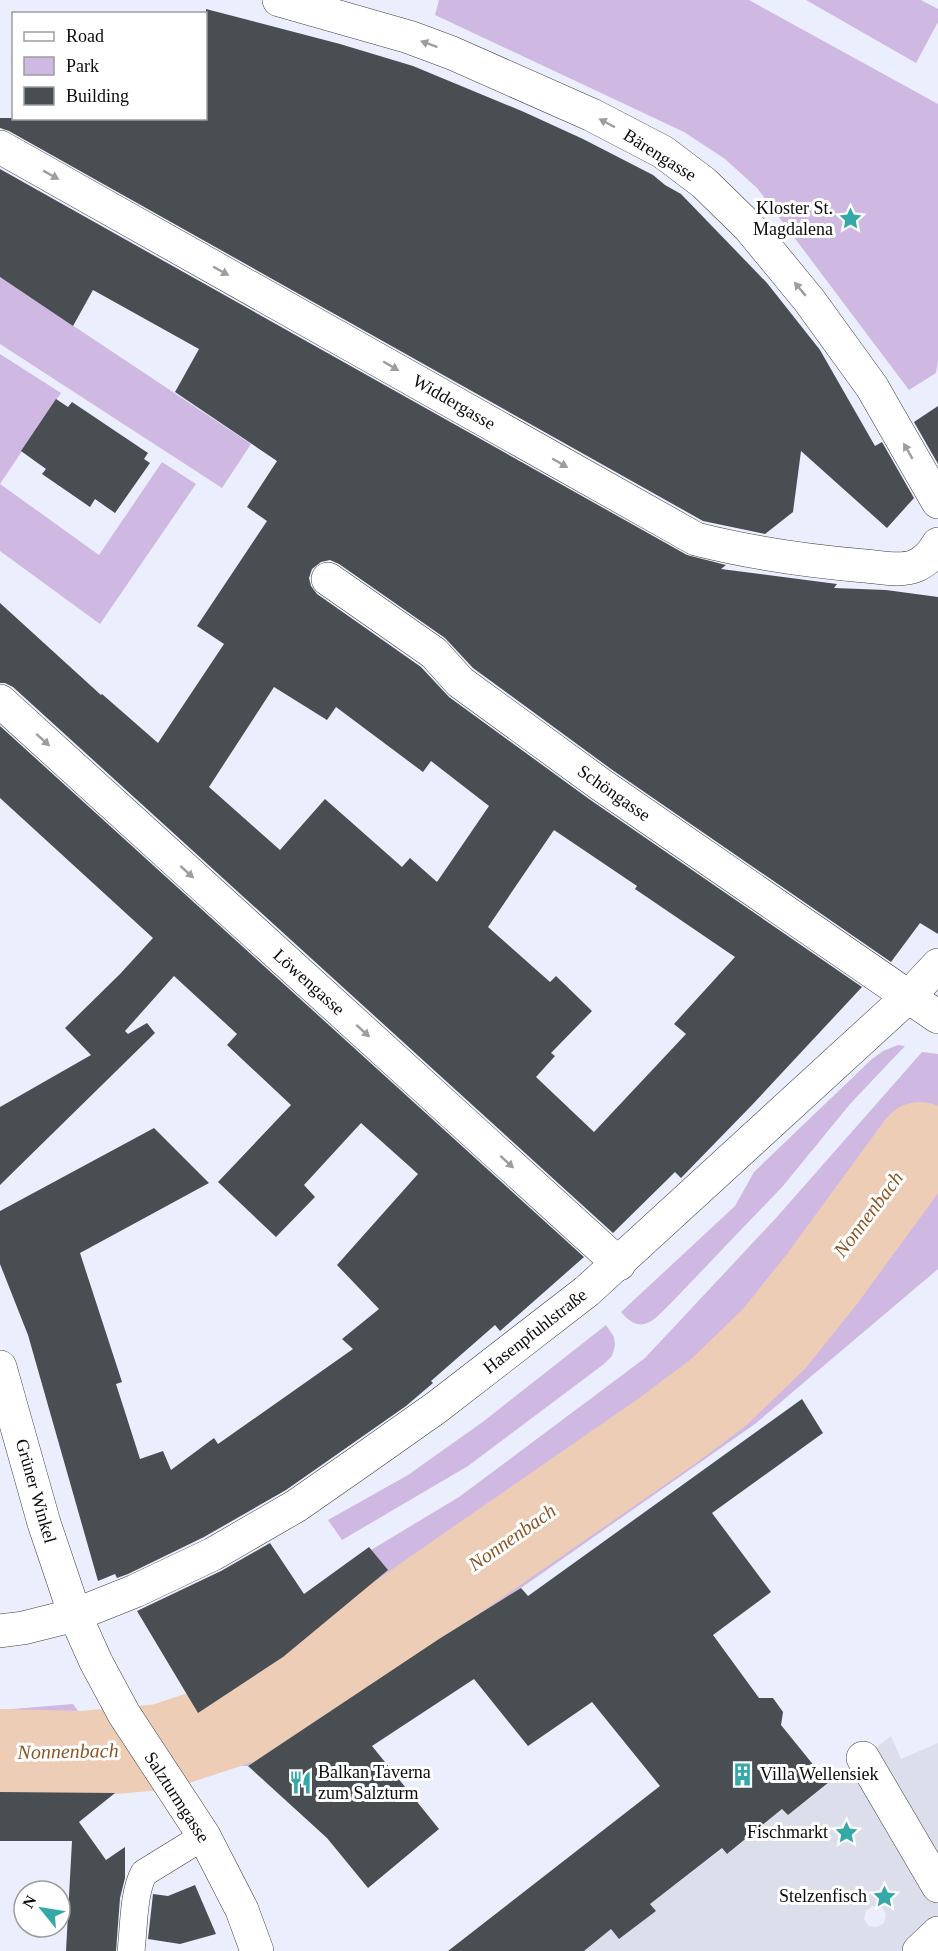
<svg xmlns="http://www.w3.org/2000/svg" width="938" height="1951" font-family="Georgia,serif">
<style>
.green{fill:#cfb9e2}
.plaza{fill:#dcdfeb;fill-rule:evenodd}
.lines{fill:none;stroke-linecap:round;stroke-linejoin:round}
.river{stroke:#eecdb6;stroke-width:86}
.building{fill:#494e52;fill-rule:evenodd}
.service-casing{stroke:#3e3e3e;stroke-width:28}
.pedestrian-casing{stroke:#3e3e3e;stroke-width:34}
.minor-casing{stroke:#3e3e3e;stroke-width:34}
.service{stroke:#fff;stroke-width:27}
.pedestrian{stroke:#fff;stroke-width:33}
.minor{stroke:#fff;stroke-width:33}
.oneway{fill:#9d9d9d}
.labels{text-anchor:middle;dominant-baseline:central;stroke-width:6;stroke-linejoin:round;paint-order:stroke}
.street-label{font-size:18px;fill:#0b0b0b;stroke:#fff}
.poi-label{font-size:18px;fill:#0b0b0b;stroke:#fff;text-anchor:end}
.water-label{font-size:20px;font-style:italic;fill:#8d5624;stroke:#fff}
</style>
<rect width="100%" height="100%" fill="#ebeefd"/>
<!-- green -->
<g class="green">
<path d="M 439,0 L 749,0 L 938,104 L 938,361 L 936,373 L 909,390 L 757,188 L 725,159 L 684,132 L 435,15 Z"/>
<path d="M 806,0 L 921,0 L 938,9 L 938,22 L 916,63 Z"/>
<path d="M 0,277 L 251,444 L 222,488 L 0,344 Z"/>
<path d="M 0,354 L 61,393 L 0,484 L 99,555 L 162,462 L 196,484 L 100,624 L 0,551 Z"/>
<path d="M 898,1045 L 905,1046 L 850,1104 L 783,1186 L 671,1303 C 653,1321 641,1336 621,1312 L 735,1206 L 754,1172 L 872,1059 L 883,1051 Z"/>
<path d="M 922,1052 L 938,1054 L 938,1269 L 755,1424 L 521,1588 L 439,1639 L 248,1766 L 204,1766 L 167,1707 L 198,1712 L 279,1659 L 353,1599 L 336,1571 L 459,1497 L 645,1358 L 776,1218 Z"/>
<path d="M 606,1325 L 614,1337 L 615,1345 L 612,1356 L 604,1364 L 468,1466 L 342,1540 L 328,1520 L 408,1475 L 484,1421 Z"/>
<path d="M 73,1704 L 126,1780 L 0,1774 L 0,1710 Z"/>
</g>
<!-- plaza -->
<path class="plaza" d="M 891,1736 L 901,1759 L 938,1743 L 938,1951 L 584,1951 L 611,1929 L 619,1939 L 656,1911 L 650,1904 L 722,1849 L 728,1854 L 782,1809 L 788,1815 ZM 872,1906 L 881,1907 L 886,1914 L 884,1923 L 877,1927 L 869,1926 L 864,1919 L 866,1911 Z"/>
<g class="lines">
<!-- river -->
<path class="river" d="M 0,1752 L 81,1754 L 161,1747 L 240,1721 L 377,1632 L 667,1431 L 719,1392 L 774,1339 L 822,1279 L 920,1145"/>
</g>
<!-- building -->
<g class="building">
<path d="M 206,9 L 340,44 L 413,66 L 524,112 L 583,139 L 653,175 L 665,185 L 681,194 L 767,283 L 820,350 L 875,446 L 882,442 L 914,498 L 887,528 L 801,451 L 793,512 L 765,534 L 703,521 L 9,131 L 0,128 L 0,118 L 206,118 Z"/>
<path d="M 0,169 L 687,555 L 726,565 L 721,569 L 837,584 L 834,588 L 886,590 L 938,597 L 938,934 L 920,923 L 891,962 L 611,769 L 473,668 L 445,638 L 339,564 L 330,560 L 321,562 L 312,569 L 309,578 L 311,586 L 317,594 L 421,667 L 449,697 L 589,799 L 862,987 L 752,1105 L 681,1178 L 675,1172 L 613,1233 L 13,687 L 5,683 L 0,683 L 0,603 L 101,695 L 102,694 L 158,743 L 224,644 L 197,626 L 267,521 L 247,507 L 277,461 L 175,392 L 199,349 L 93,290 L 73,326 L 0,277 ZM 274,687 L 327,720 L 336,707 L 423,772 L 431,761 L 489,806 L 437,882 L 410,858 L 402,867 L 325,799 L 280,850 L 209,787 ZM 554,830 L 637,886 L 635,889 L 735,957 L 674,1024 L 686,1034 L 594,1132 L 536,1077 L 555,1056 L 551,1053 L 592,1011 L 556,976 L 550,982 L 488,927 Z"/>
<path d="M 56,399 L 68,407 L 72,402 L 148,453 L 144,459 L 150,463 L 115,513 L 95,499 L 90,507 L 42,474 L 46,469 L 21,451 Z"/>
<path d="M 938,406 L 938,464 L 914,422 Z"/>
<path d="M 0,726 L 584,1257 L 500,1331 L 495,1325 L 431,1381 L 433,1383 L 406,1406 L 286,1490 L 204,1537 L 128,1574 L 117,1578 L 115,1574 L 98,1581 L 28,1335 L 0,1264 L 0,1211 L 154,1128 L 209,1183 L 80,1253 L 122,1382 L 116,1384 L 140,1459 L 163,1451 L 171,1470 L 214,1438 L 218,1444 L 353,1349 L 342,1339 L 379,1309 L 337,1265 L 418,1174 L 361,1123 L 304,1185 L 315,1197 L 276,1237 L 218,1182 L 291,1105 L 227,1045 L 237,1034 L 174,976 L 125,1031 L 128,1034 L 147,1023 L 155,1033 L 0,1185 L 0,1107 L 91,1055 L 65,1028 L 120,974 L 153,938 L 0,798 Z"/>
<path d="M 802,1399 L 823,1433 L 712,1513 L 771,1592 L 713,1635 L 759,1698 L 773,1698 L 783,1712 L 781,1725 L 828,1783 L 788,1815 L 782,1809 L 727,1854 L 722,1848 L 650,1904 L 656,1911 L 619,1939 L 611,1929 L 584,1951 L 448,1951 L 660,1786 L 592,1702 L 528,1746 L 474,1679 L 372,1746 L 439,1829 L 368,1888 L 327,1838 L 248,1766 L 439,1639 L 521,1588 L 528,1596 Z"/>
<path d="M 270,1543 L 304,1594 L 369,1547 L 388,1570 L 283,1657 L 198,1713 L 137,1611 L 221,1571 Z"/>
<path d="M 0,1792 L 115,1793 L 79,1822 L 106,1860 L 125,1847 L 125,1878 L 120,1898 L 116,1951 L 66,1951 L 72,1841 L 0,1841 Z"/>
<path d="M 195,1885 L 216,1934 L 180,1944 L 148,1939 L 153,1894 L 168,1896 Z"/>
</g>
<g class="lines">
<defs>
<path id="service" d="M 131,1951 C 134,1928 133,1893 144,1873 L 204,1836"/>
<g id="pedestrian">
<path d="M 863,1758 L 938,1886"/>
<path d="M 919,1951 L 938,1933"/>
</g>
<g id="minor">
<path d="M 279,0 L 409,37 L 452,53 L 592,115 L 663,152 L 704,183 L 749,227 L 809,300 L 872,387 L 938,502"/>
<path d="M 0,147 L 696,539 C 751,553 808,561 865,566 C 881,567 900,572 915,566 C 925,562 933,553 938,544"/>
<path d="M 328,579 L 434,653 L 460,682 L 600,784 L 938,1017"/>
<path d="M 0,701 L 619,1264"/>
<path d="M 0,1367 L 44,1523 L 75,1615 L 96,1662 L 124,1714 L 204,1836 L 242,1910 L 257,1951"/>
<path d="M 0,1631 L 23,1628 L 75,1615 L 135,1591 L 213,1554 L 296,1506 L 362,1460 L 437,1407 L 587,1291 L 909,996 L 938,965"/>
</g>
</defs>
<!-- service casing -->
<use href="#service" class="service-casing"/>
<!-- pedestrian casing -->
<use href="#pedestrian" class="pedestrian-casing"/>
<!-- minor casing -->
<use href="#minor" class="minor-casing"/>
<!-- service -->
<use href="#service" class="service"/>
<!-- pedestrian -->
<use href="#pedestrian" class="pedestrian"/>
<!-- minor -->
<use href="#minor" class="minor"/>
</g>
<!-- one-way arrows -->
<defs><path id="oneway-solid" d="M-6-.8H1V-3.2L6.5 0L1 3.2V.8H-6Z" transform="scale(1.5)"/></defs>
<g class="oneway">
<use href="#oneway-solid" transform="translate(429 44) rotate(-160)"/>
<use href="#oneway-solid" transform="translate(607 123) rotate(-152)"/>
<use href="#oneway-solid" transform="translate(51 175) rotate(29)"/>
<use href="#oneway-solid" transform="translate(221 271) rotate(29)"/>
<use href="#oneway-solid" transform="translate(800 289) rotate(-130)"/>
<use href="#oneway-solid" transform="translate(391 366) rotate(30)"/>
<use href="#oneway-solid" transform="translate(908 451) rotate(-120)"/>
<use href="#oneway-solid" transform="translate(560 463) rotate(30)"/>
<use href="#oneway-solid" transform="translate(43 740) rotate(42)"/>
<use href="#oneway-solid" transform="translate(187 872) rotate(42)"/>
<use href="#oneway-solid" transform="translate(363 1031) rotate(42)"/>
<use href="#oneway-solid" transform="translate(507 1162) rotate(42)"/>
</g>
<!-- icons -->
<defs>
<symbol id="sight-bare" viewBox="-9 -9 18 18"><path d="M0-6L1.8-2.2L6-1.7L2.9 1.2L3.7 5.4L0 3.3L-3.7 5.4L-2.9 1.2L-6-1.7L-1.8-2.2Z" fill="#34a9a8" stroke="#fff" stroke-width="2.5" paint-order="stroke"/></symbol>
<symbol id="building-bare" viewBox="-9 -9 18 18"><path d="M-4-6H4V6H1V3H-1V6H-4ZM-2.5-4.3h1.7v1.8h-1.7ZM.8-4.3h1.7v1.8H.8ZM-2.5-1h1.7V.8h-1.7ZM.8-1h1.7V.8H.8Z" fill="#34a9a8" stroke="#fff" stroke-width="2.5" paint-order="stroke"/></symbol>
<symbol id="restaurant-bare" viewBox="-9 -9 18 18"><path d="M-5-6h1v4h1v-4h1v4h1v-4h1v5L-1.5 .5V6h-2V.5L-5-1ZM5-6V6H3V1.5H1.5Q1.5-4 5-6Z" fill="#34a9a8" stroke="#fff" stroke-width="2.5" paint-order="stroke"/></symbol>
</defs>
<g fill-rule="evenodd">
<use href="#sight-bare" x="834" y="202" width="33" height="33"/>
<use href="#building-bare" x="726" y="1758" width="33" height="33"/>
<use href="#restaurant-bare" x="284" y="1766" width="33" height="33"/>
<use href="#sight-bare" x="830" y="1816" width="33" height="33"/>
<use href="#sight-bare" x="868" y="1880" width="33" height="33"/>
</g>
<g class="labels">
<!-- street labels -->
<g class="street-label">
<text transform="translate(660 155) rotate(32)">Bärengasse</text>
<text transform="translate(454 402) rotate(30)">Widdergasse</text>
<text transform="translate(614 793) rotate(35)">Schöngasse</text>
<text transform="translate(309 982) rotate(42)">Löwengasse</text>
<text transform="translate(535 1331) rotate(-38)">Hasenpfuhlstraße</text>
<text transform="translate(36 1491) rotate(74)">Grüner Winkel</text>
<text transform="translate(177 1797) rotate(57)">Salzturmgasse</text>
</g>
<!-- poi labels -->
<g class="poi-label">
<text x="833" y="208">Kloster St.<tspan x="833" dy="21">Magdalena</tspan></text>
<text x="318" y="1772" text-anchor="start">Balkan Taverna<tspan x="318" dy="21">zum Salzturm</tspan></text>
<text x="760" y="1774" text-anchor="start">Villa Wellensiek</text>
<text x="828" y="1832">Fischmarkt</text>
<text x="867" y="1896">Stelzenfisch</text>
</g>
<!-- water labels -->
<g class="water-label">
<text transform="translate(868 1214) rotate(-53)">Nonnenbach</text>
<text transform="translate(512 1537) rotate(-35)">Nonnenbach</text>
<text transform="translate(68 1751) rotate(-1)">Nonnenbach</text>
</g>
</g>
<!-- legend -->
<rect x="12" y="12" width="195" height="108" fill="#ffffff" stroke="#9d9d9d" stroke-width="1.5"/>
<rect x="24" y="32" width="30" height="9" fill="#ffffff" stroke="#9d9d9d" stroke-width="1.5"/>
<text x="66" y="42" font-size="18" fill="#0b0b0b">Road</text>
<rect x="24" y="57" width="30" height="18" fill="#cfb9e2" stroke="#9d9d9d" stroke-width="1.5"/>
<text x="66" y="72" font-size="18" fill="#0b0b0b">Park</text>
<rect x="24" y="87" width="30" height="18" fill="#494e52" stroke="#9d9d9d" stroke-width="1.5"/>
<text x="66" y="102" font-size="18" fill="#0b0b0b">Building</text>
<!-- north arrow -->
<g transform="translate(42 1909) rotate(300)"><circle r="28" fill="#ffffff" stroke="#9d9d9d" stroke-width="1.5"/>
<path d="M0-4.5L10 22L0 15L-10 22Z" fill="#34a9a8"/>
<text y="-9" font-size="16" font-weight="bold" text-anchor="middle" fill="#0b0b0b">N</text>
</g>
</svg>
